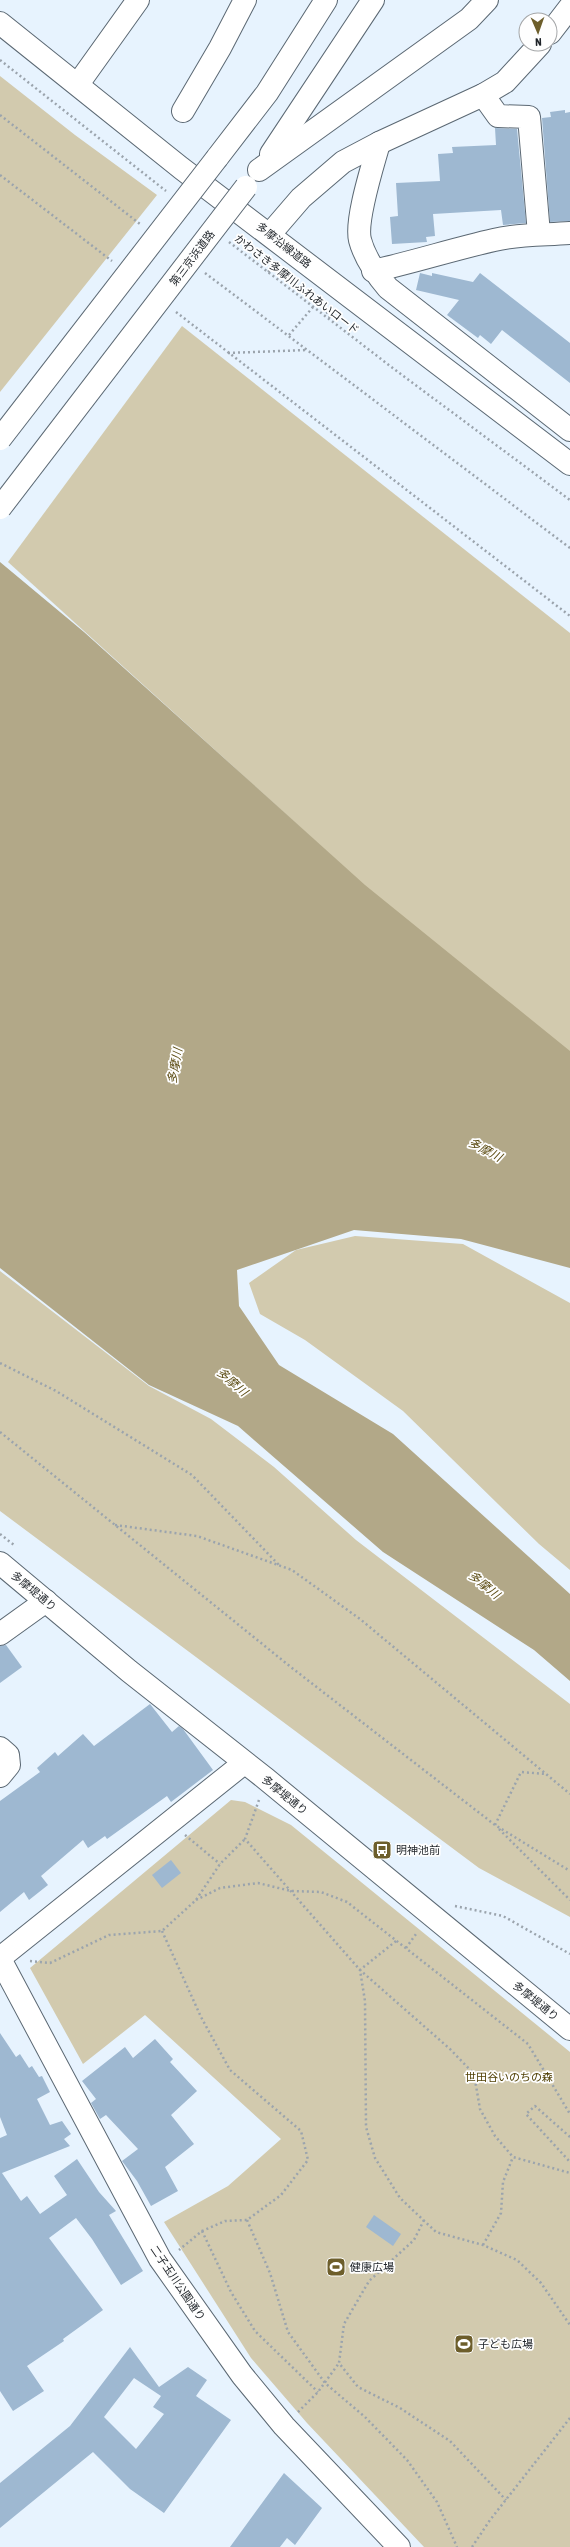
<svg xmlns="http://www.w3.org/2000/svg" width="570" height="2547" font-family="'Asap Condensed','Noto Sans JP',sans-serif">
<style>
.green{fill:#d2caae}
.water{fill:#b2a888}
.building{fill:#9eb8d1;fill-rule:evenodd}
.lines{fill:none;stroke-linecap:round;stroke-linejoin:round}
.minor-casing{stroke:#5b6873;stroke-width:24}
.major-casing{stroke:#5b6873;stroke-width:24}
.highway-casing{stroke:#5b6873;stroke-width:24}
.path{stroke:#9ba4ad;stroke-width:2.5;stroke-dasharray:2 3;stroke-linecap:butt}
.minor{stroke:#fff;stroke-width:22}
.major{stroke:#fff;stroke-width:22}
.highway{stroke:#fff;stroke-width:22}
.highway-bridge-casing{stroke:#5b6873;stroke-width:24;stroke-linecap:butt}
.highway-bridge{stroke:#fff;stroke-width:22}
.labels{text-anchor:middle;dominant-baseline:central;stroke-width:3.5;stroke-linejoin:round;paint-order:stroke}
.street-label{font-size:11px;fill:#1e2328;stroke:#fefefe}
.poi-label{font-size:11px;fill:#1e2328;stroke:#fefefe;text-anchor:start}
.park-label{font-size:11px;fill:#514105;stroke:#fefefe}
.water-label{font-size:12px;font-style:italic;fill:#5c4c13;stroke:#fefefe}
</style>
<rect width="100%" height="100%" fill="#e7f3fe"/>
<!-- green -->
<g class="green">
<path d="M 0,76 L 75,135 L 157,195 L 0,392 Z"/>
<path d="M 182,326 L 570,633 L 570,1052 L 366,887 L 8,562 Z"/>
<path d="M 355,1236 L 463,1244 L 570,1303 L 570,1570 L 539,1544 L 403,1411 L 305,1340 L 260,1314 L 249,1283 L 296,1250 Z"/>
<path d="M 0,1271 L 149,1386 L 211,1419 L 274,1467 L 356,1540 L 570,1704 L 570,1917 L 479,1868 L 0,1511 Z"/>
<path d="M 231,1800 L 245,1802 L 291,1825 L 570,2052 L 570,2547 L 424,2547 L 307,2423 L 251,2358 L 164,2222 L 228,2186 L 281,2139 L 145,2015 L 83,2064 L 30,1968 Z"/>
</g>
<!-- water -->
<path class="water" d="M 0,562 L 84,632 L 365,885 L 570,1051 L 570,1268 L 461,1239 L 354,1230 L 237,1270 L 239,1306 L 279,1365 L 393,1434 L 570,1594 L 570,1681 L 534,1650 L 383,1552 L 238,1426 L 149,1385 L 0,1268 Z"/>
<!-- building -->
<g class="building">
<path d="M 565,110 L 565,113 L 570,112 L 570,221 L 550,222 L 542,118 L 551,117 L 550,112 Z"/>
<path d="M 495,128 L 517,129 L 526,223 L 503,225 L 501,210 L 433,214 L 435,236 L 426,237 L 427,242 L 392,244 L 390,217 L 398,216 L 396,183 L 440,181 L 438,154 L 453,153 L 452,147 L 496,145 Z"/>
<path d="M 420,273 L 432,276 L 432,273 L 473,282 L 480,273 L 570,343 L 570,383 L 502,330 L 491,344 L 480,335 L 478,338 L 447,315 L 459,300 L 416,290 Z"/>
<path d="M 6,1645 L 22,1667 L 0,1683 L 0,1646 Z"/>
<path d="M 150,1704 L 172,1732 L 179,1726 L 183,1729 L 213,1770 L 171,1802 L 167,1796 L 107,1839 L 105,1836 L 88,1848 L 83,1840 L 41,1876 L 48,1885 L 29,1900 L 24,1892 L 0,1912 L 0,1801 L 40,1772 L 37,1768 L 55,1752 L 58,1756 L 83,1734 L 94,1746 Z"/>
<path d="M 171,1860 L 181,1873 L 162,1888 L 152,1875 Z"/>
<path d="M 0,2033 L 16,2057 L 20,2054 L 29,2068 L 32,2066 L 39,2077 L 42,2076 L 50,2092 L 37,2099 L 50,2125 L 62,2121 L 71,2134 L 64,2139 L 70,2146 L 2,2173 L 21,2201 L 27,2196 L 40,2214 L 67,2195 L 54,2176 L 77,2159 L 99,2192 L 116,2211 L 109,2215 L 143,2271 L 121,2285 L 92,2239 L 76,2218 L 49,2238 L 103,2310 L 63,2339 L 64,2341 L 27,2366 L 44,2391 L 13,2411 L 0,2391 L 0,2138 L 7,2135 L 0,2117 Z"/>
<path d="M 155,2039 L 173,2059 L 170,2062 L 197,2091 L 171,2115 L 194,2144 L 165,2167 L 178,2191 L 151,2206 L 137,2181 L 122,2161 L 138,2149 L 106,2115 L 100,2119 L 91,2103 L 96,2099 L 82,2081 L 125,2047 L 133,2058 Z"/>
<path d="M 374,2215 L 401,2234 L 393,2246 L 366,2227 Z"/>
<path d="M 130,2347 L 159,2387 L 188,2367 L 207,2380 L 196,2396 L 231,2420 L 164,2513 L 130,2489 L 93,2452 L 0,2528 L 0,2483 L 70,2426 ZM 134,2378 L 161,2396 L 153,2407 L 164,2414 L 136,2449 L 104,2417 Z"/>
<path d="M 284,2473 L 322,2508 L 295,2545 L 287,2538 L 280,2547 L 230,2547 Z"/>
</g>
<g class="lines">
<defs>
<g id="minor">
<path d="M 550,33 L 570,7"/>
<path d="M 78,84 L 138,0"/>
<path d="M 483,95 L 498,116 L 529,117 L 539,234"/>
<path d="M 183,111 L 220,48 L 245,0"/>
<path d="M 379,143 C 373,165 355,220 360,240 C 365,259 376,274 388,288 L 570,430"/>
<path d="M 270,234 L 301,198 L 343,162 L 379,143 L 483,95 L 505,82 L 540,44"/>
<path d="M 373,271 C 414,262 454,249 494,240 C 519,234 545,235 570,233"/>
<path d="M 0,1634 L 46,1601"/>
<path d="M 0,1748 L 8,1755 L 9,1765 L 0,1776"/>
<path d="M 0,1958 L 244,1763"/>
<path d="M 0,1959 L 160,2259 L 242,2375 L 284,2426 L 399,2547"/>
</g>
<g id="major">
<path d="M 0,23 L 181,168 L 570,464"/>
<path d="M 0,1563 L 129,1671 L 266,1779 L 570,2029"/>
</g>
<g id="highway">
<path d="M 271,154 L 373,0"/>
<path d="M 217,158 L 267,93 L 326,0"/>
<path d="M 259,170 L 469,19 L 487,0"/>
</g>
</defs>
<!-- minor casing -->
<use href="#minor" class="minor-casing"/>
<!-- major casing -->
<use href="#major" class="major-casing"/>
<!-- highway casing -->
<use href="#highway" class="highway-casing"/>
<!-- path -->
<g class="path">
<path d="M 0,60 L 166,191"/>
<path d="M 0,115 L 140,224"/>
<path d="M 0,175 L 112,261"/>
<path d="M 229,242 L 394,369 L 570,500"/>
<path d="M 268,272 L 275,265"/>
<path d="M 205,273 L 570,548"/>
<path d="M 322,303 L 331,320"/>
<path d="M 176,312 L 570,616"/>
<path d="M 289,335 L 313,307"/>
<path d="M 228,353 L 307,350"/>
<path d="M 0,1363 L 56,1391 L 192,1475 L 279,1565"/>
<path d="M 0,1432 L 292,1668 L 495,1825 L 570,1871"/>
<path d="M 115,1525 L 197,1536 L 292,1570 L 360,1619 L 570,1794"/>
<path d="M 0,1534 L 14,1545"/>
<path d="M 259,1800 L 245,1839 L 360,1970 L 450,2049 L 474,2074 L 480,2109 L 495,2136 L 513,2157 L 570,2173"/>
<path d="M 495,1825 L 521,1772 L 546,1774"/>
<path d="M 499,1829 L 570,1900"/>
<path d="M 185,1835 L 220,1864"/>
<path d="M 196,1900 L 220,1888 L 258,1883 L 291,1891 L 321,1892 L 347,1902 L 528,2044 L 570,2114"/>
<path d="M 455,1906 L 503,1916 L 570,1954"/>
<path d="M 162,1931 L 201,2017 L 230,2070 L 301,2131 L 308,2160 L 281,2195 L 247,2220 L 225,2221 L 202,2231 L 179,2250"/>
<path d="M 396,1941 L 360,1970 L 365,2001 L 366,2127 L 375,2158 L 400,2198 L 436,2232 L 483,2245 L 517,2260 L 541,2283 L 570,2325"/>
<path d="M 406,1948 L 416,1934"/>
<path d="M 30,1961 L 50,1963 L 109,1935 L 162,1931 L 196,1900 L 220,1864 L 245,1839"/>
<path d="M 570,2137 L 535,2106 L 526,2114 L 570,2162"/>
<path d="M 247,2220 L 270,2273 L 288,2332 L 325,2383 L 365,2417 L 407,2460 L 437,2502 L 457,2547"/>
<path d="M 424,2220 L 414,2240 L 369,2281 L 344,2324 L 339,2363 L 358,2387 L 400,2408 L 450,2441 L 506,2500"/>
<path d="M 202,2231 L 231,2292 L 255,2331 L 318,2392"/>
<path d="M 483,2245 L 501,2213 L 503,2182 L 513,2157"/>
<path d="M 298,2412 L 318,2392 L 339,2363"/>
<path d="M 472,2547 L 490,2520 L 570,2418"/>
</g>
<!-- minor -->
<use href="#minor" class="minor"/>
<!-- major -->
<use href="#major" class="major"/>
<!-- highway -->
<use href="#highway" class="highway"/>
<defs>
<g id="highway-bridge">
<path d="M 0,439 L 217,158"/>
<path d="M 0,508 L 246,187"/>
</g>
</defs>
<!-- highway-bridge casing -->
<use href="#highway-bridge" class="highway-bridge-casing"/>
<!-- highway-bridge -->
<use href="#highway-bridge" class="highway-bridge"/>
</g>
<!-- icons -->
<defs>
<symbol id="bus-square" viewBox="-11 -11 22 22"><rect x="-9" y="-9" width="18" height="18" rx="4" fill="#6d5e2b" stroke="#fefefe"/><path d="M-5-6H5V4H4V6H2V4H-2V6H-4V4H-5ZM-3.5-4V0h7V-4ZM-3.5 1.2v1.5H-2V1.2ZM2 1.2v1.5H3.5V1.2Z" fill="#fff"/></symbol>
<symbol id="stadium-square" viewBox="-11 -11 22 22"><rect x="-9" y="-9" width="18" height="18" rx="4" fill="#6d5e2b" stroke="#fefefe"/><path d="M0-5a6.5 5 0 1 0 0 10a6.5 5 0 1 0 0-10ZM-3.5-1.8h7v3.6h-7Z" fill="#fff"/></symbol>
</defs>
<g fill-rule="evenodd">
<use href="#bus-square" x="371" y="1839" width="22" height="22"/>
<use href="#stadium-square" x="325" y="2256" width="22" height="22"/>
<use href="#stadium-square" x="453" y="2333" width="22" height="22"/>
</g>
<g class="labels">
<!-- street labels -->
<g class="street-label">
<text transform="translate(284 245) rotate(38)">多摩沿線道路</text>
<text transform="translate(192 258) rotate(-53)">第三京浜道路</text>
<text transform="translate(297 284) rotate(38)">かわさき多摩川ふれあいロード</text>
<text transform="translate(34 1591) rotate(40)">多摩堤通り</text>
<text transform="translate(285 1795) rotate(39)">多摩堤通り</text>
<text transform="translate(536 2001) rotate(39)">多摩堤通り</text>
<text transform="translate(178 2283) rotate(56)">二子玉川公園通り</text>
</g>
<!-- poi labels -->
<g class="poi-label">
<text x="396" y="1850">明神池前</text>
<text x="350" y="2267">健康広場</text>
<text x="478" y="2344">子ども広場</text>
</g>
<!-- park labels -->
<g class="park-label">
<text x="509" y="2077">世田谷いのちの森</text>
</g>
<!-- water labels -->
<g class="water-label">
<text transform="translate(175 1066) rotate(-80)">多摩川</text>
<text transform="translate(485 1150) rotate(28)">多摩川</text>
<text transform="translate(232 1382) rotate(41)">多摩川</text>
<text transform="translate(484 1585) rotate(39)">多摩川</text>
</g>
</g>
<!-- north arrow -->
<g transform="translate(538 32) rotate(178)"><circle r="19" fill="#fefefe" stroke="#a4a6a8"/>
<path d="M0-3L7 15L0 10L-7 15Z" fill="#6d5e2b"/>
<text y="-6" font-size="11" font-weight="bold" text-anchor="middle" fill="#1e2328">N</text>
</g>
</svg>
